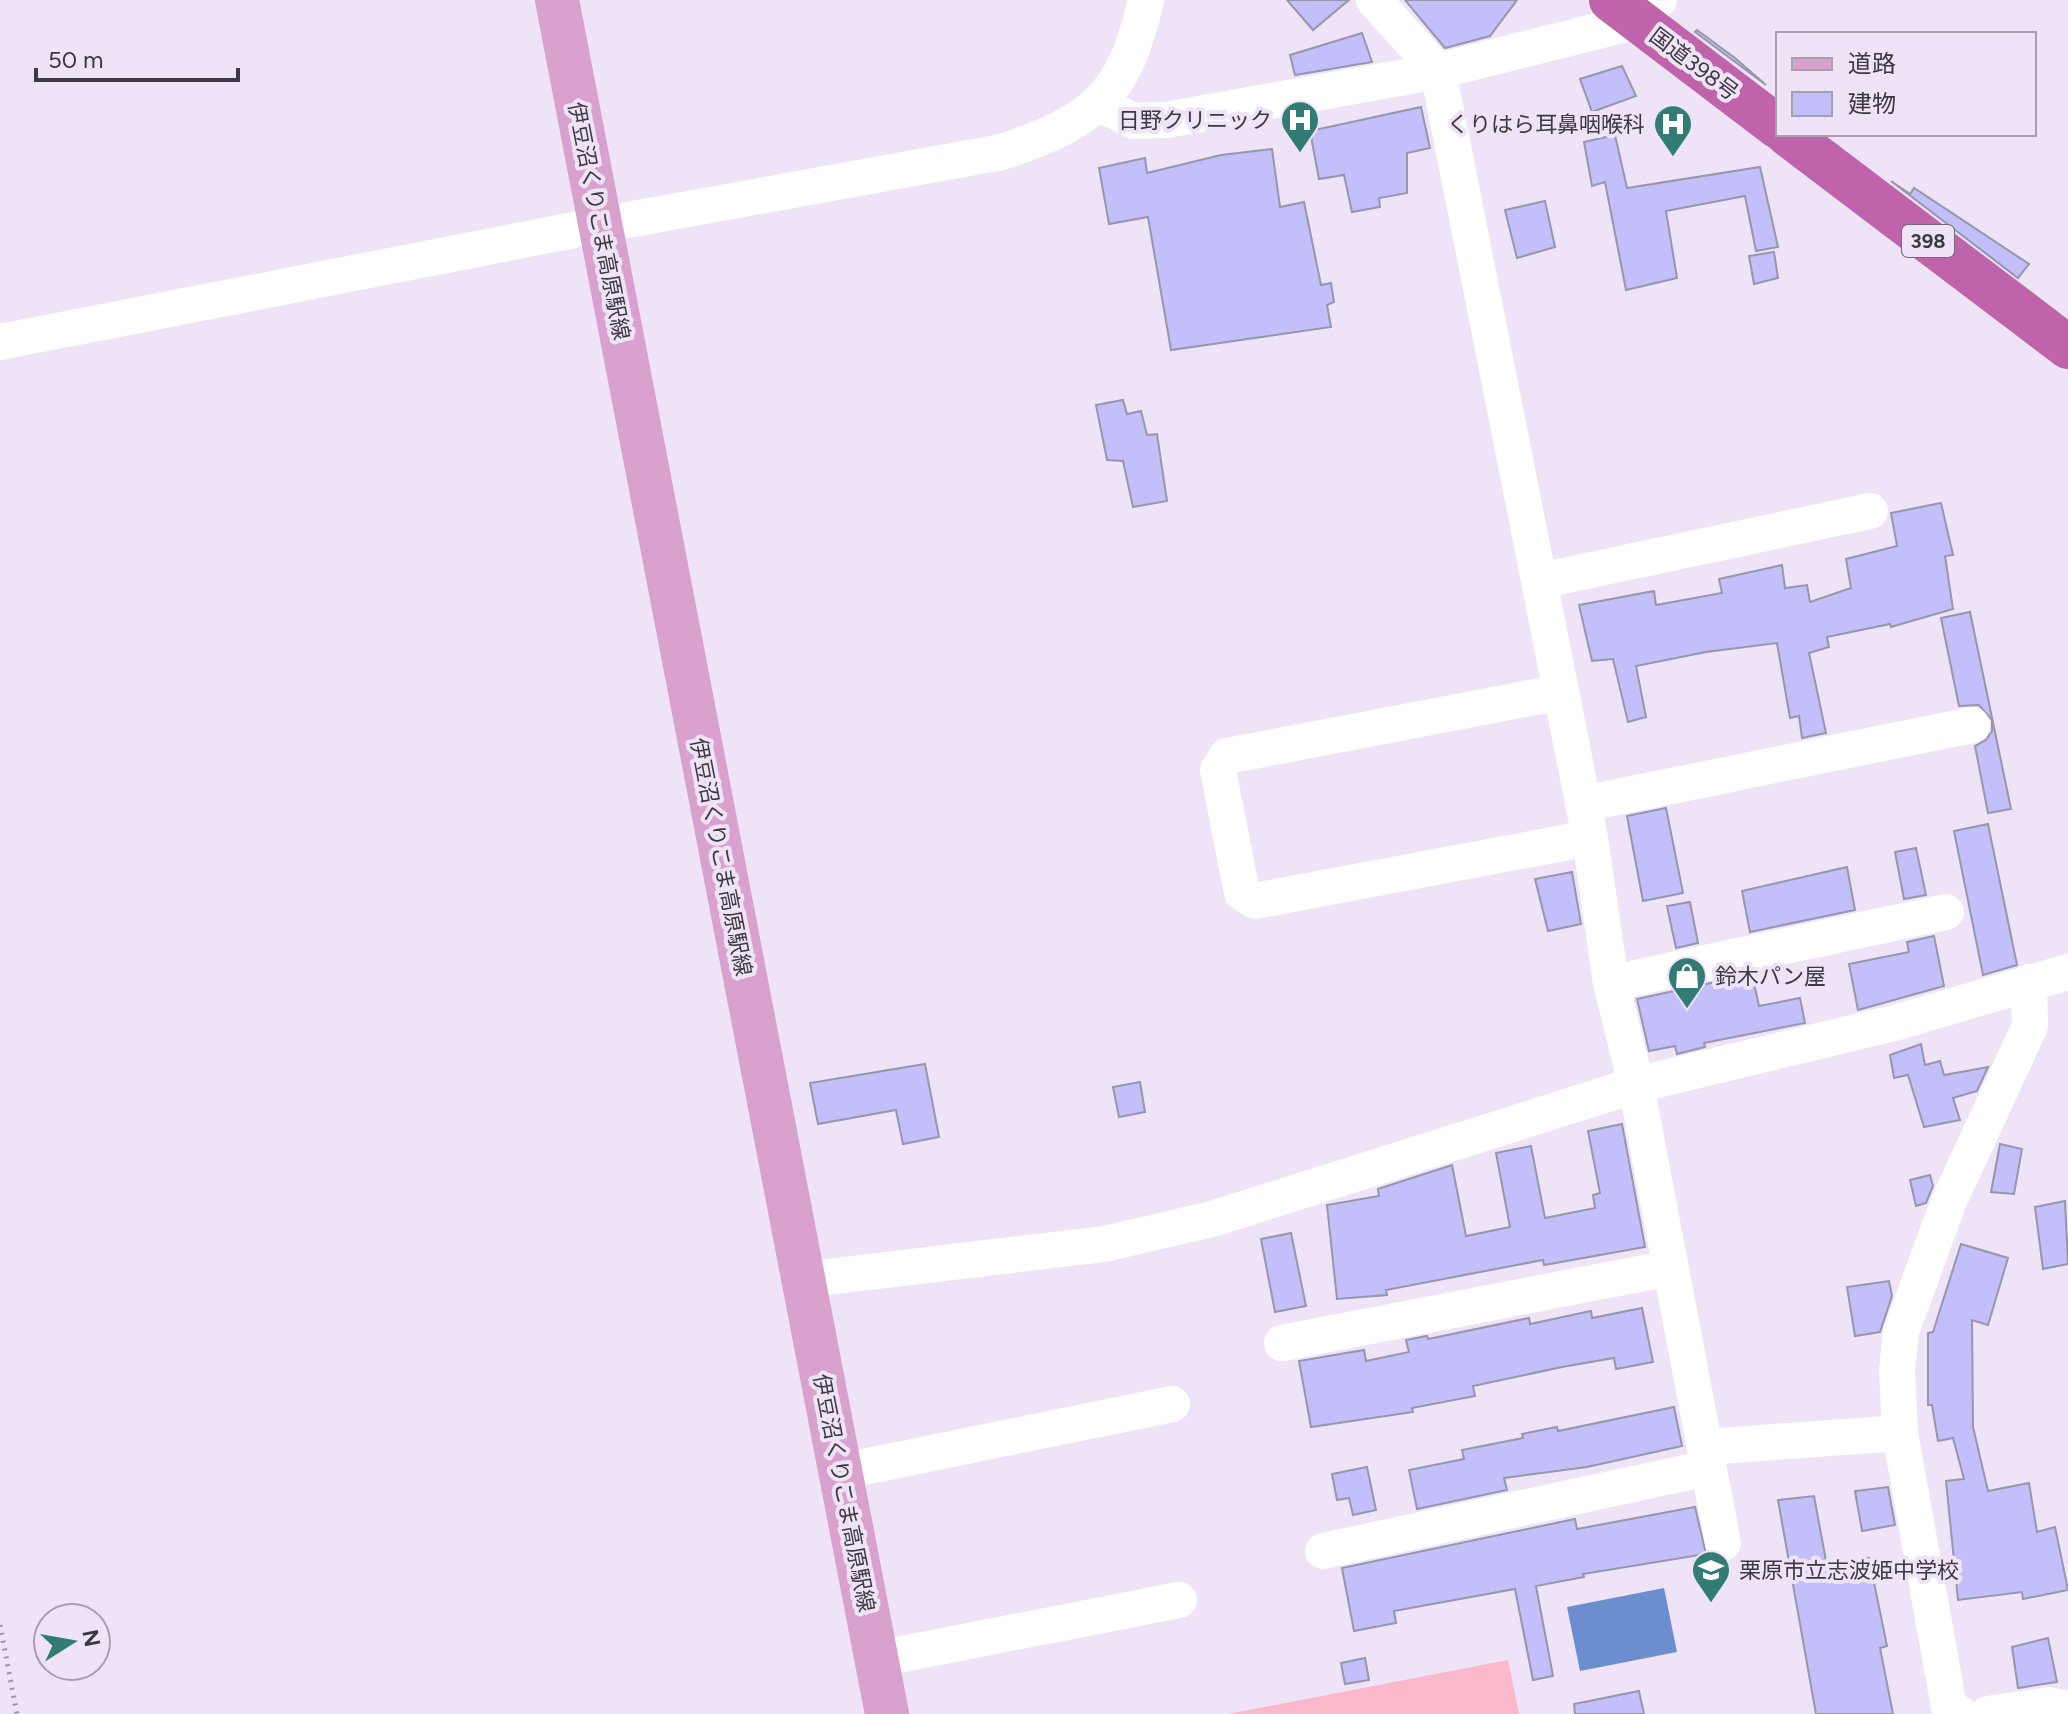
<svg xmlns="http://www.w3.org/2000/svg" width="2068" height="1714" font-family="Figtree,'Noto Sans JP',sans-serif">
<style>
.green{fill:#fcb8cb}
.water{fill:#6c8ecf}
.building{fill:#c2bffb;stroke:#9796ab;stroke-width:2}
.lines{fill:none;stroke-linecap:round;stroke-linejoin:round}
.path{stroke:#9e96a4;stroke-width:5;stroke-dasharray:2 6;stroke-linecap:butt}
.minor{stroke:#fff;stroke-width:36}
.major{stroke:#d9a1cd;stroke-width:44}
.highway{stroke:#bf63ab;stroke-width:44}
.labels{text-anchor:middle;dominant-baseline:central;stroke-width:8;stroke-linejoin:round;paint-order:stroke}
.shield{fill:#efe3f7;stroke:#726c78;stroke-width:2}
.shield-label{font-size:20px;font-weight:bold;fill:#3d3941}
.street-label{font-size:22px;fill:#3d3941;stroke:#efe3f7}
.poi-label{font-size:22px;fill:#3d3941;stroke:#efe3f7;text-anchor:end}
</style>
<rect width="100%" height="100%" fill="#efe3f7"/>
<!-- green -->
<path class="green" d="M 1508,1660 L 1519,1714 L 1228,1714 Z"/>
<!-- water -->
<path class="water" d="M 1664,1588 L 1677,1652 L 1580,1671 L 1567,1607 Z"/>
<!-- building -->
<g class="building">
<path d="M 1287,0 L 1349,0 L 1313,30 Z"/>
<path d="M 1405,0 L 1517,0 L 1490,36 L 1445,48 Z"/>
<path d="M 1697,30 L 1735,58 L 1766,85 L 1695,32 Z"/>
<path d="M 1362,33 L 1372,62 L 1295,75 L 1290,55 Z"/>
<path d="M 1622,66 L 1636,96 L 1592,112 L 1580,79 Z"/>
<path d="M 1421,107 L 1430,148 L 1407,153 L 1407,193 L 1379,198 L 1380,207 L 1352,212 L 1344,175 L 1319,179 L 1310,131 Z"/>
<path d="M 1615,135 L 1627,188 L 1760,167 L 1778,247 L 1756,251 L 1745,196 L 1666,211 L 1677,278 L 1626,290 L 1605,182 L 1592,186 L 1584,142 Z"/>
<path d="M 1272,149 L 1280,207 L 1304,202 L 1321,285 L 1331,283 L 1334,302 L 1327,305 L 1331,327 L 1171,350 L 1148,217 L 1109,224 L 1099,168 L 1145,158 L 1147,173 L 1221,155 Z"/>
<path d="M 1891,181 L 1910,194 L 1914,188 L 2029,264 L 2018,278 Z"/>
<path d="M 1545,201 L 1555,247 L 1517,258 L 1505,210 Z"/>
<path d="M 1774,252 L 1778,278 L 1754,284 L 1749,256 Z"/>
<path d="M 1123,400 L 1127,414 L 1141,411 L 1147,435 L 1157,434 L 1167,501 L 1133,507 L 1123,461 L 1107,460 L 1096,405 Z"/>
<path d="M 1941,503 L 1953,555 L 1945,556 L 1953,609 L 1891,627 L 1890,624 L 1827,637 L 1829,647 L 1809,653 L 1826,733 L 1802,738 L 1799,716 L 1790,718 L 1777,643 L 1706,652 L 1636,666 L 1646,717 L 1628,722 L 1613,659 L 1592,661 L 1579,605 L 1654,591 L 1656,605 L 1722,593 L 1719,579 L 1782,565 L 1785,588 L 1807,585 L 1810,602 L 1851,588 L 1846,559 L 1897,546 L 1891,513 Z"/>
<path d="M 1970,612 L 2011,809 L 1988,813 L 1975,746 L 1986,740 L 1992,731 L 1992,720 L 1979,705 L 1959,706 L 1941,618 Z"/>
<path d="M 1666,808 L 1683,893 L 1643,901 L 1627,816 Z"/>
<path d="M 1988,824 L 2017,965 L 1983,975 L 1954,831 Z"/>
<path d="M 1916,848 L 1926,895 L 1904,899 L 1895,852 Z"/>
<path d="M 1847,867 L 1855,910 L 1750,932 L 1742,891 Z"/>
<path d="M 1572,872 L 1581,924 L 1548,931 L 1535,879 Z"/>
<path d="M 1690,902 L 1698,943 L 1676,948 L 1667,906 Z"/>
<path d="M 1934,936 L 1944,986 L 1858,1010 L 1849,964 L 1909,952 L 1907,942 Z"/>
<path d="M 1752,974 L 1759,1006 L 1800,998 L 1805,1023 L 1704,1043 L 1705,1047 L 1677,1054 L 1675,1046 L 1649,1051 L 1637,999 Z"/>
<path d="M 1921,1044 L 1925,1065 L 1940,1061 L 1944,1075 L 1988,1067 L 1977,1091 L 1953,1098 L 1960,1120 L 1924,1127 L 1908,1075 L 1894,1078 L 1890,1055 Z"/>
<path d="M 925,1064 L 939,1137 L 903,1144 L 896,1110 L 818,1124 L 810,1083 Z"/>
<path d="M 1140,1082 L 1145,1112 L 1119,1117 L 1113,1087 Z"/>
<path d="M 1622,1124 L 1645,1247 L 1544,1265 L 1543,1260 L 1386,1290 L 1387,1295 L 1337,1299 L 1327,1205 L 1379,1196 L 1378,1189 L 1452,1165 L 1466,1236 L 1510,1227 L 1496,1153 L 1531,1146 L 1545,1218 L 1595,1208 L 1593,1195 L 1600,1193 L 1588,1131 Z"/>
<path d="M 2000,1144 L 2022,1149 L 2014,1194 L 1991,1192 Z"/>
<path d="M 1930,1175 L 1933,1186 L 1926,1203 L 1916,1206 L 1910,1180 Z"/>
<path d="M 2065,1201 L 2068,1264 L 2043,1269 L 2035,1207 Z"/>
<path d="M 1291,1233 L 1306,1306 L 1275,1312 L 1261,1239 Z"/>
<path d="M 1961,1244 L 2008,1258 L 1988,1325 L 1972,1320 L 1973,1427 L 1988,1491 L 2029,1483 L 2037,1532 L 2055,1527 L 2068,1590 L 2023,1599 L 2022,1592 L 1958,1600 L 1946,1481 L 1964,1479 L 1953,1438 L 1938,1441 L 1932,1405 L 1928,1405 L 1928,1333 L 1933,1332 Z"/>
<path d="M 1889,1281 L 1892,1296 L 1880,1332 L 1855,1336 L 1847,1287 Z"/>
<path d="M 1642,1308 L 1653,1362 L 1616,1369 L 1614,1358 L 1562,1367 L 1473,1386 L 1475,1396 L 1412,1408 L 1413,1412 L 1311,1427 L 1299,1361 L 1364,1350 L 1366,1361 L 1409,1352 L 1406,1340 L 1427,1336 L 1428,1339 L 1529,1318 L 1530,1324 L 1591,1311 L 1592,1318 Z"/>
<path d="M 1674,1407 L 1682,1446 L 1587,1467 L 1504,1478 L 1507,1490 L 1417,1509 L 1409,1470 L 1464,1459 L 1462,1450 L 1523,1438 L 1522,1434 L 1557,1427 L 1558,1431 Z"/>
<path d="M 1367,1467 L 1376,1510 L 1353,1515 L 1349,1498 L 1337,1500 L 1332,1474 Z"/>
<path d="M 1888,1487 L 1895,1525 L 1862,1531 L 1855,1491 Z"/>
<path d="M 1814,1496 L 1827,1566 L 1869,1558 L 1887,1646 L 1880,1648 L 1893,1714 L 1816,1714 L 1778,1500 Z"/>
<path d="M 1695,1507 L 1706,1554 L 1583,1574 L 1584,1577 L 1536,1586 L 1553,1676 L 1533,1680 L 1515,1589 L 1394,1611 L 1396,1623 L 1354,1631 L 1342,1568 L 1575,1519 L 1577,1529 Z"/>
<path d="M 2048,1638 L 2057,1682 L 2018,1688 L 2012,1647 Z"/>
<path d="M 1365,1658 L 1369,1680 L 1345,1684 L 1341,1663 Z"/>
<path d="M 1639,1691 L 1644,1714 L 1575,1714 L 1574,1704 Z"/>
</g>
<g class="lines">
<!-- path -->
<path class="path" d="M 0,1625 L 17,1714"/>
<!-- minor -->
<g class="minor">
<path d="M 1374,0 L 1438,71 L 1590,838 L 1611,983 L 1636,1085 L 1723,1543"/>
<path d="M 1100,104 L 1134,121 L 1166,120 L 1438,71 L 1638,21 L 1659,0"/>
<path d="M 0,342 L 600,225 L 1002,152 C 1094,121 1124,97 1146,0"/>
<path d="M 1539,581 L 1870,511"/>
<path d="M 1561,692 L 1227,756 L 1218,770 L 1242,893 L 1255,901 L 1590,838"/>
<path d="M 1583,804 L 1972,725"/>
<path d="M 1611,983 L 1946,912"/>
<path d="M 802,1280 L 1104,1244 L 1212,1219 L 1636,1085 L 1898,1022 L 2068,972"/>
<path d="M 1282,1343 L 1670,1268"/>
<path d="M 1705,1447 L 1900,1433"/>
<path d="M 839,1472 L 1172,1404"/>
<path d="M 1323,1551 L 1708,1468"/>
<path d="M 877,1659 L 1179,1600"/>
<path d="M 1960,1714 L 1949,1707 L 1900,1433 L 1897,1370 L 1901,1332 L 1949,1201 L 2030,1026 L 2029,982"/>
<path d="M 1988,1714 L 2049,1705 L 2068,1709"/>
</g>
<!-- major -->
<path class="major" d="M 557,0 L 887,1714"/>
<!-- highway -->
<g class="highway">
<path d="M 1611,0 L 1778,127"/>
<path d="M 1787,134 L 2068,347"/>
</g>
</g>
<!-- icons -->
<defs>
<symbol id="hospital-pin" viewBox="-11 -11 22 30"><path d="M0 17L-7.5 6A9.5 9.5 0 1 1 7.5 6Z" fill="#337b75" stroke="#efe3f7"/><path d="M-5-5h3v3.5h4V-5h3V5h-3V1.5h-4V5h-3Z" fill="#fff"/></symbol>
<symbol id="shop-pin" viewBox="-11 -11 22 30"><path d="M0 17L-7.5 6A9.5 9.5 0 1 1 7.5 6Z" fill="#337b75" stroke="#efe3f7"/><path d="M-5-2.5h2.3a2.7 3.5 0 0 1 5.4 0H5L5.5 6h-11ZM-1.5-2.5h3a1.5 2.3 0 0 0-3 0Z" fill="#fff"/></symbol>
<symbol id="school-pin" viewBox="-11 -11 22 30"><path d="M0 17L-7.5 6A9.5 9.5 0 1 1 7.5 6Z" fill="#337b75" stroke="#efe3f7"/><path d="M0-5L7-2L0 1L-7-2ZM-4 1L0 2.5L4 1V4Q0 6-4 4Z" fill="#fff"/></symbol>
</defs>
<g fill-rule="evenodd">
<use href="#hospital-pin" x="1278" y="98" width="44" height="60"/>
<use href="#hospital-pin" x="1651" y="102" width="44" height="60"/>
<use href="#shop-pin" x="1665" y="954" width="44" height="60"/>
<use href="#school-pin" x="1689" y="1548" width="44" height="60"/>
</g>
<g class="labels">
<!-- shield labels -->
<rect class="shield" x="1902" y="225" width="52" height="32" rx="6"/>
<g class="shield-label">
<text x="1928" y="241">398</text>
</g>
<!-- street labels -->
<g class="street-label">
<text transform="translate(1694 64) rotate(37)">国道398号</text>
<text transform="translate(599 221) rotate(79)">伊豆沼くりこま高原駅線</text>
<text transform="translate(721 857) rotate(79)">伊豆沼くりこま高原駅線</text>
<text transform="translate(844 1493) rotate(79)">伊豆沼くりこま高原駅線</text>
</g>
<!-- poi labels -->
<g class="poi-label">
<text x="1272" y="120">日野クリニック</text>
<text x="1645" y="124">くりはら耳鼻咽喉科</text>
<text x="1715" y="976" text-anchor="start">鈴木パン屋</text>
<text x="1739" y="1570" text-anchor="start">栗原市立志波姫中学校</text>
</g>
</g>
<!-- legend -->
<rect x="1776" y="32" width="260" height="104" fill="#efe3f7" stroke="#a89fae" stroke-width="2"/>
<rect x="1792" y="58" width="40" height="12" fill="#d9a1cd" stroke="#a89fae" stroke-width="2"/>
<text x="1848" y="72" font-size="24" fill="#3d3941">道路</text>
<rect x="1792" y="92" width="40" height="24" fill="#c2bffb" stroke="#a89fae" stroke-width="2"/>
<text x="1848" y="112" font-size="24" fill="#3d3941">建物</text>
<!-- north arrow -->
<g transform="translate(72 1642) rotate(79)"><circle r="38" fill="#efe3f7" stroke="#a89fae" stroke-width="2"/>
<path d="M0-6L14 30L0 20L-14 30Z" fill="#337b75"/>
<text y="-12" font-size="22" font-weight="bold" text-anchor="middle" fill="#3d3941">N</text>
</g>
<!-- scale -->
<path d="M36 68v12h202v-12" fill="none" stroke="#3d3941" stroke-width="4"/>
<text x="48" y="68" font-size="24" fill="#3d3941" stroke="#efe3f7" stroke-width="6" paint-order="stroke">50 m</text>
</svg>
